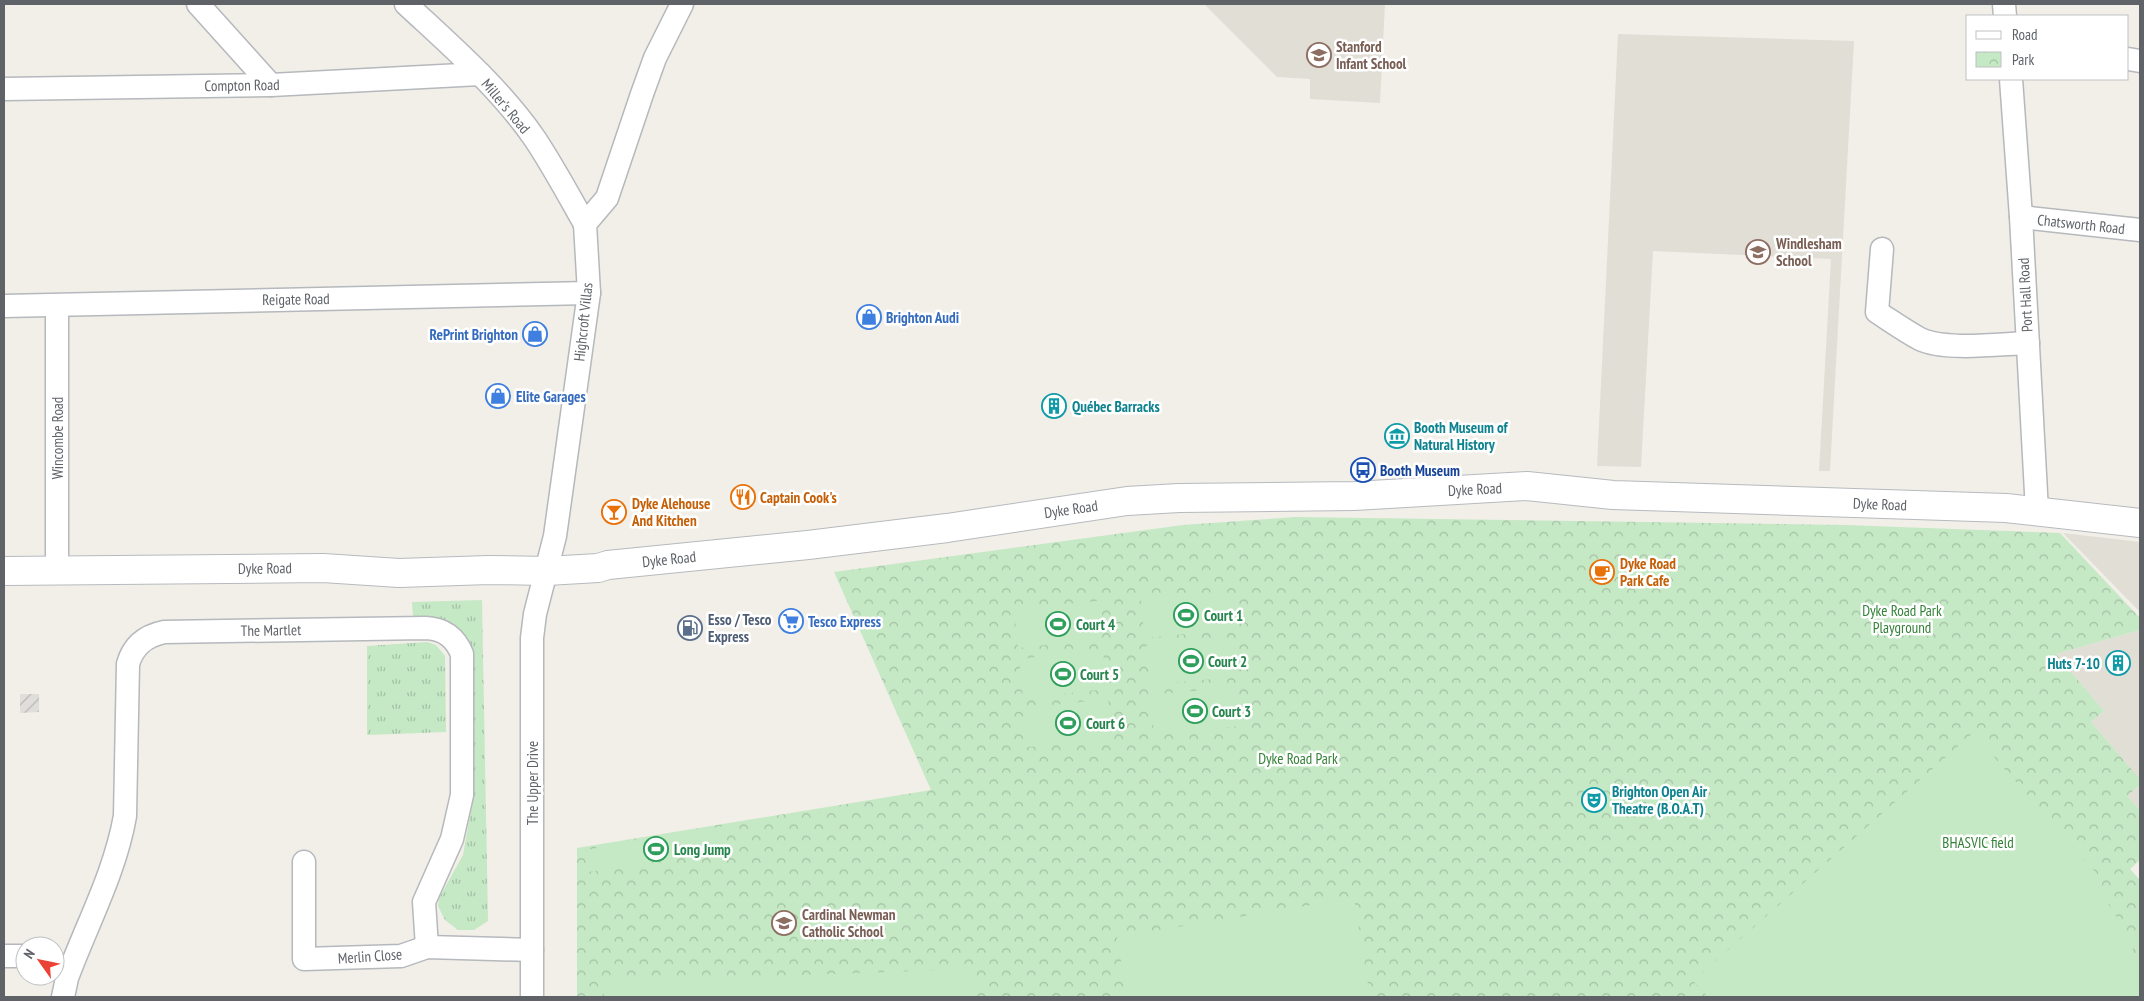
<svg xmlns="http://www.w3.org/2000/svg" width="2144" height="1001" font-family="'PT Sans Narrow',sans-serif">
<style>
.industrial{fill:url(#industrial-furrows)}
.education{fill:#e1ded6}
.grass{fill:url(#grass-tufts)}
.park{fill:url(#park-crowns)}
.pitch{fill:#c5e8c5}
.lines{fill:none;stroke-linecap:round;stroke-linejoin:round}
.street-casing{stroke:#b5b8bc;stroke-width:25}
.secondary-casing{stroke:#b6babf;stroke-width:30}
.street{stroke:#fff;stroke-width:22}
.secondary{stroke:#fff;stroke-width:28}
.labels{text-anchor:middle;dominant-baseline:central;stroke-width:5;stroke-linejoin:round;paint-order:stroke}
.education-label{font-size:15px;font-weight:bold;fill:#785e54;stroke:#fff;text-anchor:start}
.street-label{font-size:15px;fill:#5f6368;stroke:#fff}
.shop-label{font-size:15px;font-weight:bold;fill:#366cbe;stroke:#fff;text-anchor:start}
.culture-label{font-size:15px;font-weight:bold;fill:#0d838f;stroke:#fff;text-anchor:start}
.transit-label{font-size:15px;font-weight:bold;fill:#164399;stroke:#fff;text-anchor:start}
.food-label{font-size:15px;font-weight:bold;fill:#c56008;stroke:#fff;text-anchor:start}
.park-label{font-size:15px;fill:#348238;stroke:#fff}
.leisure-label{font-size:15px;font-weight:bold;fill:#27864d;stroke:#fff;text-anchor:start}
.service-label{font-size:15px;font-weight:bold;fill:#4e5e75;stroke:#fff;text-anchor:start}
</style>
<defs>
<pattern id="industrial-furrows" width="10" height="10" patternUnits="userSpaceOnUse" patternTransform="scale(1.25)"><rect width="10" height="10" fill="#e0deda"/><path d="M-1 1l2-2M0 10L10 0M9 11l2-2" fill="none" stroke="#b9b8b5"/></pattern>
<pattern id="grass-tufts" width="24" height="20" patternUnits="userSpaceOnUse" patternTransform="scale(1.25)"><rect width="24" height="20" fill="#c5e8c5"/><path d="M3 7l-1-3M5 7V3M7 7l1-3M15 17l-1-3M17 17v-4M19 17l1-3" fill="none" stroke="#a3c0a4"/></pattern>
<pattern id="park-crowns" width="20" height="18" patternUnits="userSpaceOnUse" patternTransform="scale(1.25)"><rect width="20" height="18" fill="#c5e8c5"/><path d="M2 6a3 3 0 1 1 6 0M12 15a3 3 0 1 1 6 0" fill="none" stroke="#a3c0a4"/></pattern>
</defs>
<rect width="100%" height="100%" fill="#f1efe8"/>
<!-- industrial -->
<path class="industrial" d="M 20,694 L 39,694 L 39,712 L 20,713 Z"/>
<!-- education -->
<g class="education">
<path d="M 1204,4 L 1385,4 L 1380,103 L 1310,99 L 1310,79 L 1277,77 Z"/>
<path d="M 1618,34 L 1854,41 L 1830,471 L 1819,471 L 1831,259 L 1653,251 L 1641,467 L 1597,466 Z"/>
<path d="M 2063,533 L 2140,542 L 2140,612 Z"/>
<path d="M 2140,630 L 2140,779 L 2091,722 L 2104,711 L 2056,654 Z"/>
<path d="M 2140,785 L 2140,810 L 2127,796 Z"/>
</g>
<!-- grass -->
<g class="grass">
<path d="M 482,600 L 488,921 L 474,930 L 458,930 L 445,920 L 438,906 L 439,898 L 463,855 L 473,799 L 472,691 L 462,634 C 444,619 436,616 413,616 L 412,602 Z"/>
<path d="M 427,642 L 436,645 L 445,656 L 446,732 L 367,735 L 367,646 Z"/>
</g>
<!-- park -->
<path class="park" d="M 1296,517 L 1845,525 L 2060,533 L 2140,618 L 2140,630 L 2056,654 L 2104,711 L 2091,722 L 2140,779 L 2140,785 L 2127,796 L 2140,810 L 2140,860 L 2130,869 L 2140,880 L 2140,997 L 577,997 L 577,848 L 931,790 L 834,572 L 1183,525 Z"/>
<!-- pitch -->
<g class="pitch">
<path d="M 1227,591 L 1231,630 L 1144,638 L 1141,599 Z"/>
<path d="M 1098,601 L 1102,639 L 1018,648 L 1014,609 Z"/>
<path d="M 1232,638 L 1236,677 L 1150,685 L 1146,646 Z"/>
<path d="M 1103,650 L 1107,689 L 1023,698 L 1019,659 Z"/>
<path d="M 1236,687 L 1240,726 L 1154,734 L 1150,695 Z"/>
<path d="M 1108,699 L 1112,738 L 1028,747 L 1024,708 Z"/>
<path d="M 1973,733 L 2098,875 L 2088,885 L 2106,900 L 2131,941 L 2137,969 L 2140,972 L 2140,997 L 1708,997 L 1693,981 Z"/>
<path d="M 724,826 L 726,848 L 589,872 L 586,850 Z"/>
<path d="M 1354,898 L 1370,997 L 1127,997 L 1117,937 Z"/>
<path d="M 973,969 L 975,997 L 604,997 L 604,982 Z"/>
</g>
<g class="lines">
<defs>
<g id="street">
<path d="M 198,4 L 271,85"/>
<path d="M 406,4 C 451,46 500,88 535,139 C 553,166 569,196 585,224"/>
<path d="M 2004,4 L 2005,16"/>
<path d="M 2128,59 L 2140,61"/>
<path d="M 2011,79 L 2021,217 L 2037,511"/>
<path d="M 4,89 L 271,85 L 480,74"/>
<path d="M 2021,217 L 2140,230"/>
<path d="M 1882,249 L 1877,312 C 1891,321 1905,331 1920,339 C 1945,351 1999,344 2028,343"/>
<path d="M 4,306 L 589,293"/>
<path d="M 57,306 L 57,570"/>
<path d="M 304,862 L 304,959 L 401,956 L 427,947 L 532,950"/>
<path d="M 4,956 L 25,956"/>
<path d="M 63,997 L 67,978 C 87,924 115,873 125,816 L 128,664 C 133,646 145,636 164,632 L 426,628 C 444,629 455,637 462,654 L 462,795 L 452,839 L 424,902 L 427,947"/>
<path d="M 532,997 L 532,638 L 535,614 L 555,536 L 589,293 L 585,224 L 607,198 L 642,94 L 655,58 L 682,4"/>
</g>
<path id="secondary" d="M 4,571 L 323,568 L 399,573 L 489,570 L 547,571 L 598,568 L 608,565 L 808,545 L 947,528 L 1127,501 L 1179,498 L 1354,496 L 1527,486 L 1613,495 L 2006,508 L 2140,523"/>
</defs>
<!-- street casing -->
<use href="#street" class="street-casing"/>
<!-- secondary casing -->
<use href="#secondary" class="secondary-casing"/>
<!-- street -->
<use href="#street" class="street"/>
<!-- secondary -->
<use href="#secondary" class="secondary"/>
</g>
<!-- icons -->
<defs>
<symbol id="school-ring" viewBox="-11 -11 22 22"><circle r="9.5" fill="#fff" stroke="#8d6e63" stroke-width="1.5"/><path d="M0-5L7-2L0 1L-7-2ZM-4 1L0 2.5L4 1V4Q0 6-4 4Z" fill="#8d6e63"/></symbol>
<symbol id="shop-ring" viewBox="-11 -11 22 22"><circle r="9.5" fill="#fff" stroke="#3f7fe0" stroke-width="1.5"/><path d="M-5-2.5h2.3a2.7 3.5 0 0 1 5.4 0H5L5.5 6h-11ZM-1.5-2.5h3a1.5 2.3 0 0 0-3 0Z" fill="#3f7fe0"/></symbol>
<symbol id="building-ring" viewBox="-11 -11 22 22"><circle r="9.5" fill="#fff" stroke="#0f9aa8" stroke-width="1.5"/><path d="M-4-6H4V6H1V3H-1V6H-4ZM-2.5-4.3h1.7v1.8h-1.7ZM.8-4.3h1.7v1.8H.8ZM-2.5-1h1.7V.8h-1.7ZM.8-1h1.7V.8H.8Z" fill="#0f9aa8"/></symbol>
<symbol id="museum-ring" viewBox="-11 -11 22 22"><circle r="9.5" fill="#fff" stroke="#0f9aa8" stroke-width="1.5"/><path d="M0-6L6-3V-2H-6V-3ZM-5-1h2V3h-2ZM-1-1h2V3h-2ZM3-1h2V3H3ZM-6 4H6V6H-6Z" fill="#0f9aa8"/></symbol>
<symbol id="bus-ring" viewBox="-11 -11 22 22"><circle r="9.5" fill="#fff" stroke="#1a4fb4" stroke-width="1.5"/><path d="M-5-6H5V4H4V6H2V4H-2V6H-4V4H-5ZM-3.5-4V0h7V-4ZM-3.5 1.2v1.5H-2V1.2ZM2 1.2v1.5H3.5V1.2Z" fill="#1a4fb4"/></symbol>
<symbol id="restaurant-ring" viewBox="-11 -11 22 22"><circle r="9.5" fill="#fff" stroke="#e8710a" stroke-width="1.5"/><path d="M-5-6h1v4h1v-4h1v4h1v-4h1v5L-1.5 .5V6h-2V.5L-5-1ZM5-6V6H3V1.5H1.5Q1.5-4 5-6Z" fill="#e8710a"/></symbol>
<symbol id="bar-ring" viewBox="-11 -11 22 22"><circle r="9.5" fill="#fff" stroke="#e8710a" stroke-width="1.5"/><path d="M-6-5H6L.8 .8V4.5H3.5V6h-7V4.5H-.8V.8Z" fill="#e8710a"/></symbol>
<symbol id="cafe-ring" viewBox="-11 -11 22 22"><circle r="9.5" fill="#fff" stroke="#e8710a" stroke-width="1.5"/><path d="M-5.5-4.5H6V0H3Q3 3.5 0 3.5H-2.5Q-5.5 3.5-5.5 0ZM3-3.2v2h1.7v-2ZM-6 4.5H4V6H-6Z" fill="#e8710a"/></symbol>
<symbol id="stadium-ring" viewBox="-11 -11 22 22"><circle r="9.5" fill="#fff" stroke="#2e9e5b" stroke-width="1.5"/><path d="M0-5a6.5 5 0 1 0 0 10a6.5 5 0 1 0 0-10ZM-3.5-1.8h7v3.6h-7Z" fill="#2e9e5b"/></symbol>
<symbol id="supermarket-ring" viewBox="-11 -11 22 22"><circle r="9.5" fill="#fff" stroke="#3f7fe0" stroke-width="1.5"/><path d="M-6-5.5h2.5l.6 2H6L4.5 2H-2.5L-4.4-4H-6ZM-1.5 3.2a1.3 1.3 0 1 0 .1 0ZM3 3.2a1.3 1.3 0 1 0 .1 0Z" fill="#3f7fe0"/></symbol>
<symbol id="fuel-ring" viewBox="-11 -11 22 22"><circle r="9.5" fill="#fff" stroke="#5c6f8a" stroke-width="1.5"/><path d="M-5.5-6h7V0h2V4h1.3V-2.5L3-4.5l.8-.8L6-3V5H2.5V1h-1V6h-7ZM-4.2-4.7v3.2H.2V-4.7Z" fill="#5c6f8a"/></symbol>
<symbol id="theatre-ring" viewBox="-11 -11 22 22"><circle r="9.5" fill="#fff" stroke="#0f9aa8" stroke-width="1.5"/><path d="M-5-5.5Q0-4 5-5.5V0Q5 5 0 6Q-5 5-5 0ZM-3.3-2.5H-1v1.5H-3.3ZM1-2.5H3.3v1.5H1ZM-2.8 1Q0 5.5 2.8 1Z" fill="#0f9aa8"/></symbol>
</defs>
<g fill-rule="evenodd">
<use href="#school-ring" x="1305" y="41" width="28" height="28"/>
<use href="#school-ring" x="1744" y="238" width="28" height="28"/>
<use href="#shop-ring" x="855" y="303" width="28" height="28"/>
<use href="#shop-ring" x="521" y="320" width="28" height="28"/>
<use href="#shop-ring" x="484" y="382" width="28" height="28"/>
<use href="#building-ring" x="1040" y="392" width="28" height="28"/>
<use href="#museum-ring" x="1383" y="422" width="28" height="28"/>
<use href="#bus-ring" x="1349" y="456" width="28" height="28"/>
<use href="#restaurant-ring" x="729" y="483" width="28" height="28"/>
<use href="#bar-ring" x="600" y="498" width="28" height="28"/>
<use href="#cafe-ring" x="1588" y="558" width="28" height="28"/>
<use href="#stadium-ring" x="1172" y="601" width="28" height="28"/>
<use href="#supermarket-ring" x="777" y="607" width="28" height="28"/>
<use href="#stadium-ring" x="1044" y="610" width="28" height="28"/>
<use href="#fuel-ring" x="676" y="614" width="28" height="28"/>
<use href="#stadium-ring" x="1177" y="647" width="28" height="28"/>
<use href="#building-ring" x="2104" y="649" width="28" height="28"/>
<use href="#stadium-ring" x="1049" y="660" width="28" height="28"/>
<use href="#stadium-ring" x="1181" y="697" width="28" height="28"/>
<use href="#stadium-ring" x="1054" y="709" width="28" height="28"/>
<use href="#theatre-ring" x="1580" y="786" width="28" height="28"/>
<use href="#stadium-ring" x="642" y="835" width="28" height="28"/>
<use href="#school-ring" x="770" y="909" width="28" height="28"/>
</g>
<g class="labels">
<!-- education labels -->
<g class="education-label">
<text x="1336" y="46">Stanford<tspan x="1336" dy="17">Infant School</tspan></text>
<text x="1776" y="243">Windlesham<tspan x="1776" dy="17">School</tspan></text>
<text x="802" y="914">Cardinal Newman<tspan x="802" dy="17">Catholic School</tspan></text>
</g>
<!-- street labels -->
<g class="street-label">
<text transform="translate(242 85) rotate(-1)">Compton Road</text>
<text transform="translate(506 106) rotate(50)">Miller's Road</text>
<text transform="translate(2081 224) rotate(6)">Chatsworth Road</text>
<text transform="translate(2025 295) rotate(-93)">Port Hall Road</text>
<text transform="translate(296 299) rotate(-1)">Reigate Road</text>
<text transform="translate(583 322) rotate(-84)">Highcroft Villas</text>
<text transform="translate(57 438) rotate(-90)">Wincombe Road</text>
<text transform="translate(1475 489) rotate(-3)">Dyke Road</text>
<text transform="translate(1880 504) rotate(2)">Dyke Road</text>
<text transform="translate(1071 509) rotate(-8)">Dyke Road</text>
<text transform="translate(669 559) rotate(-6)">Dyke Road</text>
<text transform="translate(265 568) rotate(-1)">Dyke Road</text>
<text transform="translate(271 630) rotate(-1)">The Martlet</text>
<text transform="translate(532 783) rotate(-90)">The Upper Drive</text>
<text transform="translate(370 956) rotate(-4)">Merlin Close</text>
</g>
<!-- shop labels -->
<g class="shop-label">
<text x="886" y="317">Brighton Audi</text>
<text x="518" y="334" text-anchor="end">RePrint Brighton</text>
<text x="516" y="396">Elite Garages</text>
<text x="808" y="621">Tesco Express</text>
</g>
<!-- culture labels -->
<g class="culture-label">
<text x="1072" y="406">Québec Barracks</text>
<text x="1414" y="427">Booth Museum of<tspan x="1414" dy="17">Natural History</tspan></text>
<text x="2100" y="663" text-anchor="end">Huts 7-10</text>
<text x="1612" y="791">Brighton Open Air<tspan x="1612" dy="17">Theatre (B.O.A.T)</tspan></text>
</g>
<!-- transit labels -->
<g class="transit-label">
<text x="1380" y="470">Booth Museum</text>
</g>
<!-- food labels -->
<g class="food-label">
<text x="760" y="497">Captain Cook's</text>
<text x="632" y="503">Dyke Alehouse<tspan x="632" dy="17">And Kitchen</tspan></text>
<text x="1620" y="563">Dyke Road<tspan x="1620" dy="17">Park Cafe</tspan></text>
</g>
<!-- park labels -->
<g class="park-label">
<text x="1902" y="610">Dyke Road Park<tspan x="1902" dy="17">Playground</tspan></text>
<text x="1298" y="758">Dyke Road Park</text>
<text x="1978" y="842">BHASVIC field</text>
</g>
<!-- leisure labels -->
<g class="leisure-label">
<text x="1204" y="615">Court 1</text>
<text x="1076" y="624">Court 4</text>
<text x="1208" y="661">Court 2</text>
<text x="1080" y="674">Court 5</text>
<text x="1212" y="711">Court 3</text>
<text x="1086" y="723">Court 6</text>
<text x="674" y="849">Long Jump</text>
</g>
<!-- service labels -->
<g class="service-label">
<text x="708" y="619">Esso / Tesco<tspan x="708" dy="17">Express</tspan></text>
</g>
</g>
<!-- border -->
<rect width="2144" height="1001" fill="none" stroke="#5f6368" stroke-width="10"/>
<!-- legend -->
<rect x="1966" y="15" width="162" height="65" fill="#ffffff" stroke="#bfc1c3"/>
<rect x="1976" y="31" width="25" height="8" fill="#ffffff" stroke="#bfc1c3"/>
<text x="2012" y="40" font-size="15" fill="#5f6368">Road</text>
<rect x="1976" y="52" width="25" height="15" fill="url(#park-crowns)" stroke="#bfc1c3"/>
<text x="2012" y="65" font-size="15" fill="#5f6368">Park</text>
<!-- north arrow -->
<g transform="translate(40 961) rotate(303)"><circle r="24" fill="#ffffff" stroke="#bfc1c3"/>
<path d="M0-4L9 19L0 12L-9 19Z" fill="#ea4335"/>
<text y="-8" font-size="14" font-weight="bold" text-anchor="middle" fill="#5f6368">N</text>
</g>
</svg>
